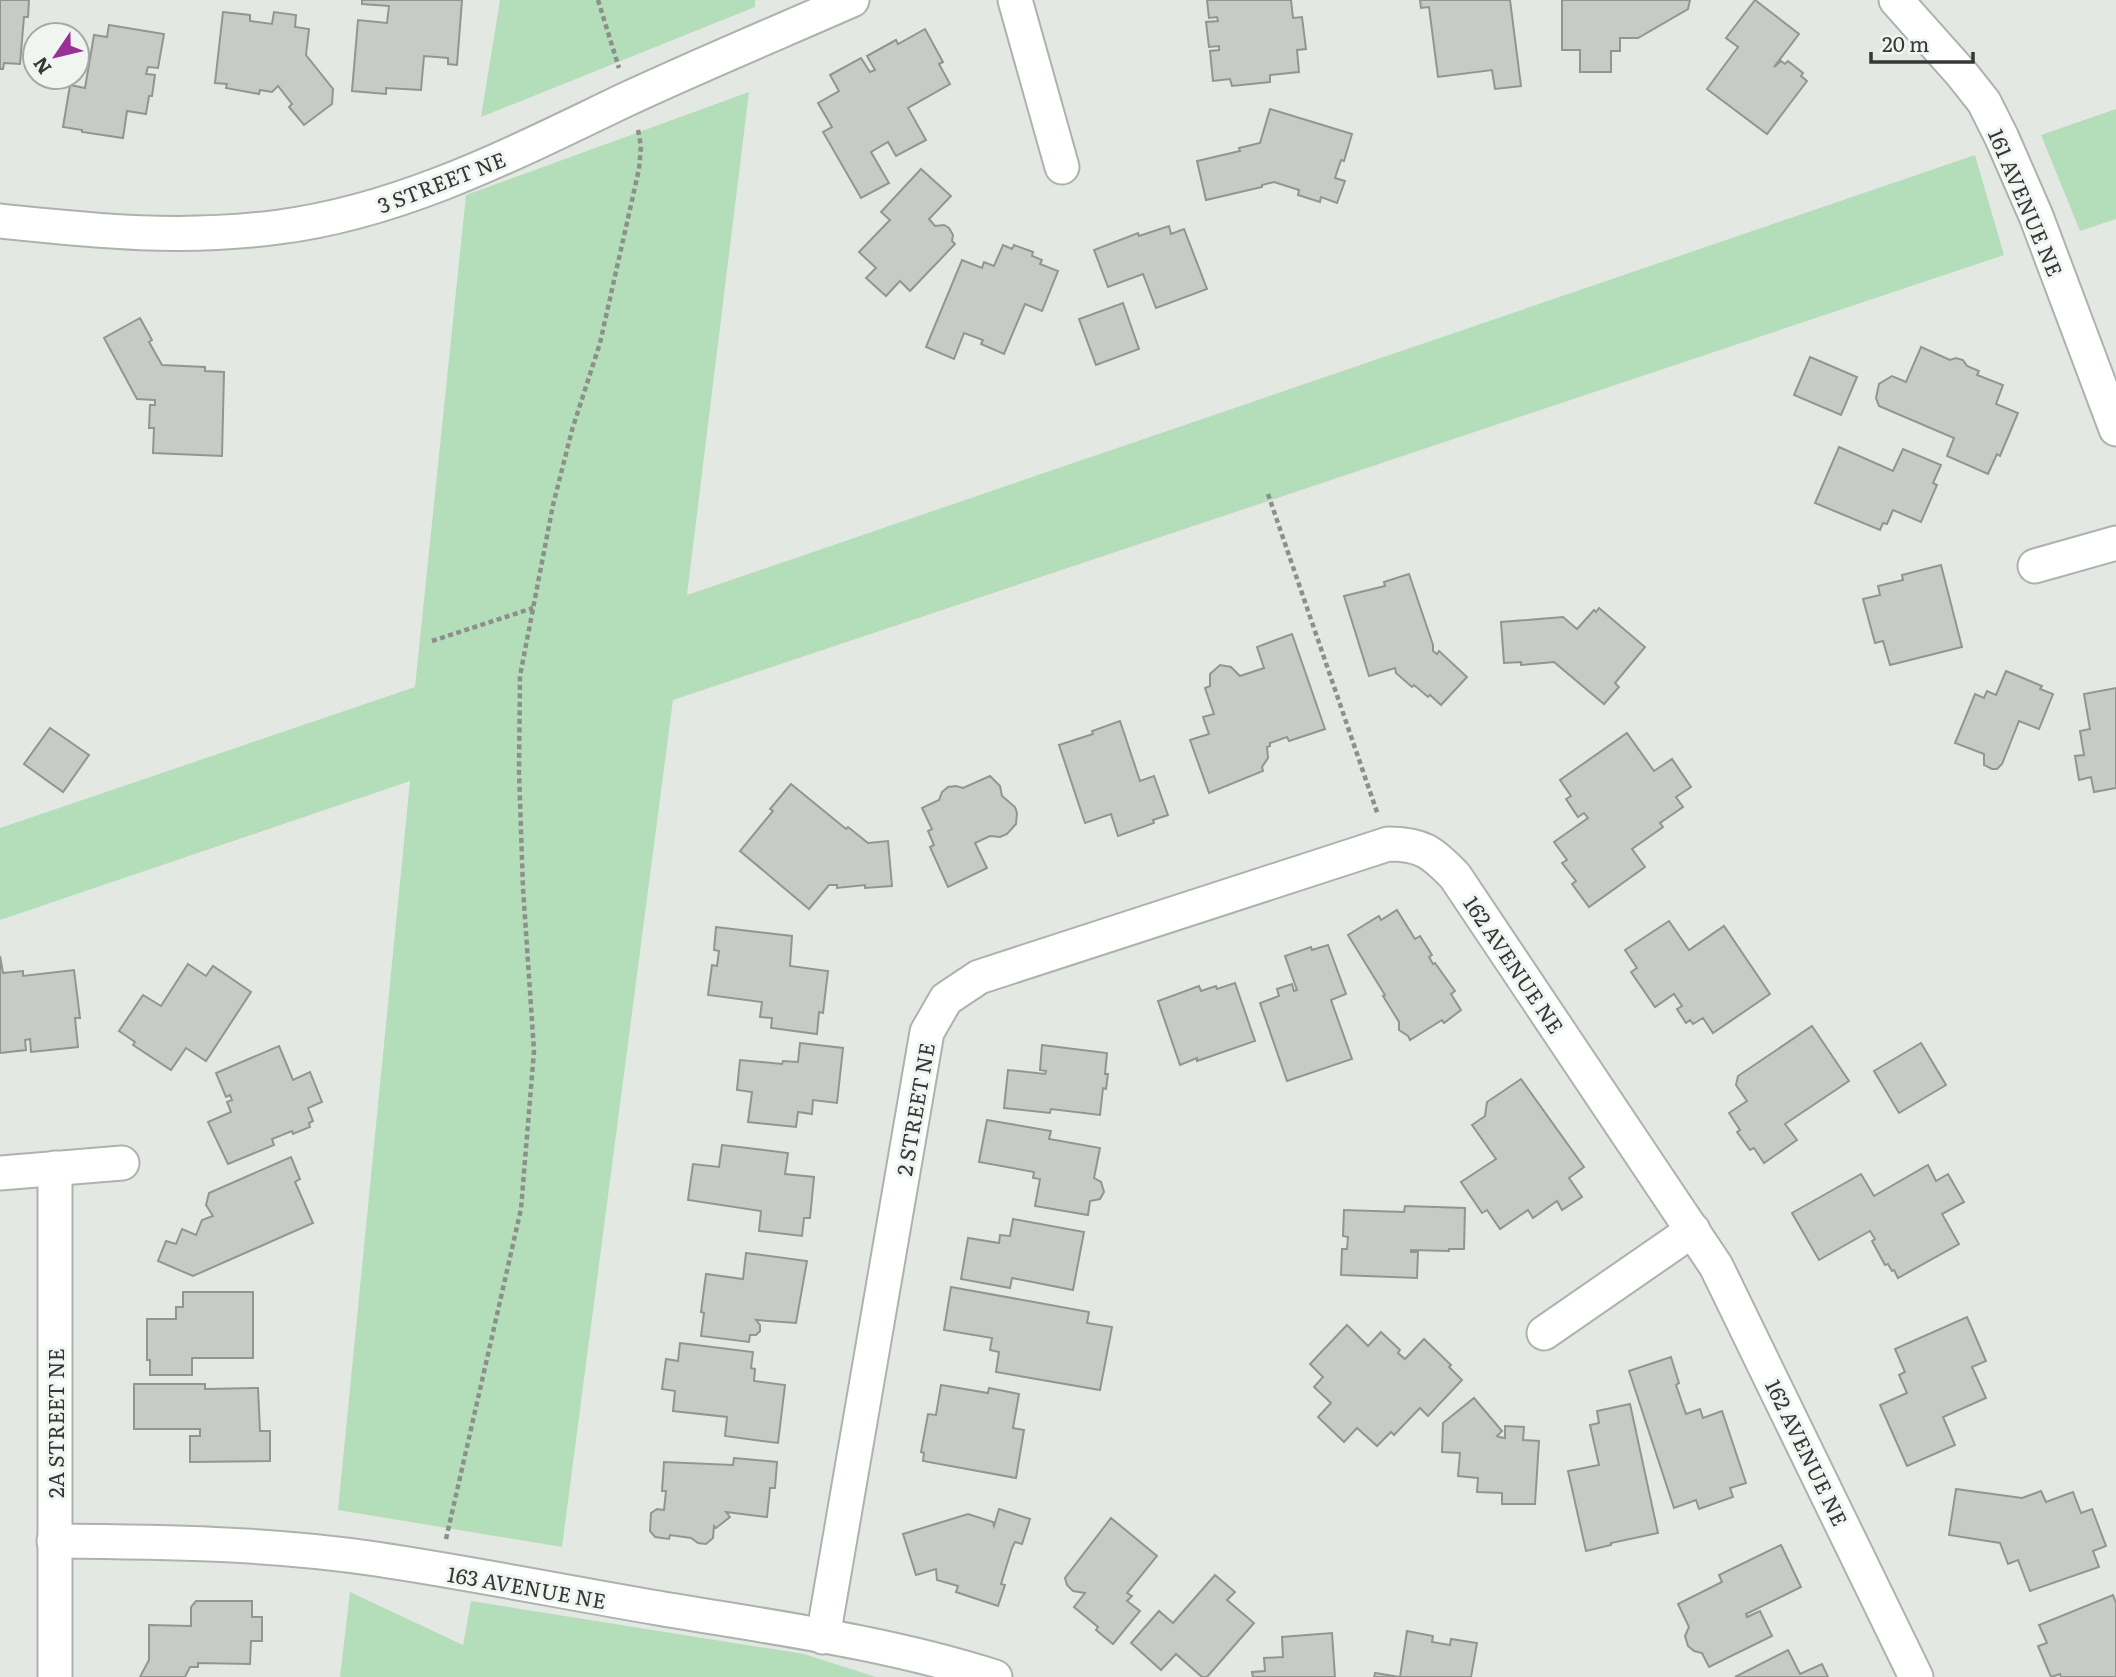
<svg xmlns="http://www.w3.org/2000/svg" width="2116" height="1677" font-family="Literata,serif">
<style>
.green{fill:#b4deba}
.building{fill:#c6cbc6;stroke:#929692;stroke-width:2}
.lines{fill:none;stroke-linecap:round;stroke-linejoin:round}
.minor-casing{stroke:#aeb2ae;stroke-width:37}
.path{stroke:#8c8f8c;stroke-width:4.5;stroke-dasharray:5 3.5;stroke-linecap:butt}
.minor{stroke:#fff;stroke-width:33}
.labels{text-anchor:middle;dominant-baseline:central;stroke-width:6;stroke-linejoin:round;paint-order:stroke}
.street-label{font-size:21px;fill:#363837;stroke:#f0f5f1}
</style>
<rect width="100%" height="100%" fill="#e3e8e3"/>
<!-- green -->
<g class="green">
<path d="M 500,0 L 755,0 L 755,7 L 481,117 Z"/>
<path d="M 749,92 L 687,595 L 1975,155 L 2004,255 L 673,700 L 562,1547 L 338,1510 L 410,781 L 0,920 L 0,828 L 415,687 L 466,195 Z"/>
<path d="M 2116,109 L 2116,219 L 2080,231 L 2041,135 Z"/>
<path d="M 350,1592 L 463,1645 L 471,1601 L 804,1654 L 876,1677 L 340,1677 Z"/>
</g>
<!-- building -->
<g class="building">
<path d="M 0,0 L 29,0 L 28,17 L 24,17 L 20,64 L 4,63 L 3,69 L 0,69 Z"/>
<path d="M 362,0 L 462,0 L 457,65 L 448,64 L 448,58 L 424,56 L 421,90 L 386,88 L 386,94 L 352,91 L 358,20 L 387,23 L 389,6 L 362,4 Z"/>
<path d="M 1207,0 L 1291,0 L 1293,18 L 1302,17 L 1306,49 L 1297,50 L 1299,72 L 1270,75 L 1270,82 L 1232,86 L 1230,79 L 1213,81 L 1210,51 L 1219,50 L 1219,46 L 1209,47 L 1206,22 L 1218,21 L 1217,17 L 1209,18 Z"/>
<path d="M 1420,0 L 1510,0 L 1521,86 L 1495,89 L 1492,70 L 1438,77 L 1429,7 L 1421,8 Z"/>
<path d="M 1562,0 L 1690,0 L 1688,9 L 1638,38 L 1620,38 L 1620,51 L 1611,51 L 1611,72 L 1580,72 L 1580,50 L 1562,50 Z"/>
<path d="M 1755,0 L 1799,34 L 1774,67 L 1781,61 L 1785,64 L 1788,61 L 1803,73 L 1801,76 L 1807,81 L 1767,134 L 1707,89 L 1738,47 L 1726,38 Z"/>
<path d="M 223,12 L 250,15 L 250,21 L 272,24 L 274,12 L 296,15 L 295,27 L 309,29 L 306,55 L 333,89 L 332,104 L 304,125 L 289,107 L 292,104 L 278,86 L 272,92 L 260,90 L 259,94 L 226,88 L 227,84 L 215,83 Z"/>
<path d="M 109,25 L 164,34 L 158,68 L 148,67 L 146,74 L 155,75 L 152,96 L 149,96 L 146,114 L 127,111 L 123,138 L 82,132 L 82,130 L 63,127 L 70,85 L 85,88 L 94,35 L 107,37 Z"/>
<path d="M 925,29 L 943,62 L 939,64 L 950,84 L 908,108 L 926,140 L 896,156 L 888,142 L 871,152 L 889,183 L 861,198 L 823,132 L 832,127 L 818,103 L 839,91 L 830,75 L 861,58 L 870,72 L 875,70 L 867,56 L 896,40 L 898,44 Z"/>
<path d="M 1270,109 L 1352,134 L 1344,161 L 1341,160 L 1335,178 L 1345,181 L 1337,203 L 1321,197 L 1320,202 L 1298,195 L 1299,190 L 1274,182 L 1262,185 L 1262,187 L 1206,200 L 1197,161 L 1240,151 L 1239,148 L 1260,143 Z"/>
<path d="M 921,169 L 951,196 L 929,219 L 935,226 L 944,225 L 949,228 L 953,235 L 952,241 L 955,244 L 910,291 L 900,281 L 886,296 L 866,278 L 876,268 L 859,252 L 890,220 L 881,212 Z"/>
<path d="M 1169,226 L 1171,234 L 1184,229 L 1207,289 L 1156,308 L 1143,274 L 1108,287 L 1094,250 L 1138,233 L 1139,236 Z"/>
<path d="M 1003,245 L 1012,249 L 1014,245 L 1033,252 L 1032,256 L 1042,260 L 1040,264 L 1058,271 L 1042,311 L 1025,304 L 1004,354 L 981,344 L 983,340 L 964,333 L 954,359 L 926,347 L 962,260 L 982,268 L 984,262 L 994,266 Z"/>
<path d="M 1123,303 L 1139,349 L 1096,365 L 1079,319 Z"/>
<path d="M 140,318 L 152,340 L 149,342 L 162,365 L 205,367 L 205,371 L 224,372 L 222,456 L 153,453 L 154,428 L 149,428 L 150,405 L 155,405 L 155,400 L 137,399 L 104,338 Z"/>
<path d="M 1921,347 L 1950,360 L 1956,358 L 1963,360 L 1967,366 L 1979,371 L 1977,375 L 2003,385 L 1996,404 L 2018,413 L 2000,456 L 1997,454 L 1988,474 L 1947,456 L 1954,438 L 1879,406 L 1876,398 L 1879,384 L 1892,376 L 1906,382 Z"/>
<path d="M 1810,357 L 1857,377 L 1841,415 L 1794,395 Z"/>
<path d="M 1839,447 L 1893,471 L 1903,449 L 1941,465 L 1933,483 L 1937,485 L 1921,522 L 1893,510 L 1887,524 L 1883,523 L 1880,530 L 1815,503 Z"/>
<path d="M 1941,565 L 1962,647 L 1890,665 L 1883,641 L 1875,643 L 1863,599 L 1880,595 L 1878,586 L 1903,580 L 1902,575 Z"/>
<path d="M 1409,574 L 1433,645 L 1433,651 L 1437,654 L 1439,651 L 1467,677 L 1441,705 L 1430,695 L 1428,697 L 1414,685 L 1412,687 L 1396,673 L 1395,668 L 1369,676 L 1344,596 L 1385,586 L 1384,582 Z"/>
<path d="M 1599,608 L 1645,647 L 1615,683 L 1619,687 L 1604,704 L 1554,662 L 1521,665 L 1521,662 L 1504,663 L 1501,622 L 1563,617 L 1577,629 L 1594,610 L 1596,612 Z"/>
<path d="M 1292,634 L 1325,729 L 1289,741 L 1287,737 L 1270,743 L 1270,746 L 1267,747 L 1268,758 L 1262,767 L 1263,771 L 1209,793 L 1190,740 L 1209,734 L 1203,717 L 1214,714 L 1205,688 L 1210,686 L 1210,674 L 1220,665 L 1231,667 L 1240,676 L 1264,668 L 1257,647 Z"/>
<path d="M 2006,671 L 2042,686 L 2040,689 L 2053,694 L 2039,729 L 2019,721 L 2002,764 L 1997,769 L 1992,769 L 1984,765 L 1984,754 L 1955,743 L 1975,694 L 1984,698 L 1987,691 L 1996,695 Z"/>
<path d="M 2116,688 L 2116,788 L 2094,792 L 2091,777 L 2079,780 L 2075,756 L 2084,755 L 2080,731 L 2090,729 L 2084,694 Z"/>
<path d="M 1120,721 L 1140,781 L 1154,776 L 1168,815 L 1153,820 L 1154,823 L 1118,836 L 1111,814 L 1085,823 L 1059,745 L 1093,734 L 1092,731 Z"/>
<path d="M 50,728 L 89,755 L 63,792 L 24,764 Z"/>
<path d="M 1627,733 L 1654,771 L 1672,759 L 1691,787 L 1676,797 L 1683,807 L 1660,823 L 1663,827 L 1632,849 L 1645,867 L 1589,907 L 1572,884 L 1576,881 L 1562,863 L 1567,860 L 1554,842 L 1588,818 L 1584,813 L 1578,817 L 1566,799 L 1571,796 L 1560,780 Z"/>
<path d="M 990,776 L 1000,786 L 1002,796 L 1015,807 L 1017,813 L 1016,824 L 1007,834 L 1000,837 L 990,836 L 975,843 L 987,868 L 948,887 L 930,847 L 934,845 L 928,831 L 932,829 L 922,808 L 939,800 L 942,792 L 948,787 L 956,786 L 963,788 Z"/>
<path d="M 791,784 L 846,829 L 848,827 L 868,843 L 888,841 L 892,886 L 865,888 L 865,885 L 837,888 L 837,885 L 829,885 L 809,909 L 740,851 L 773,811 L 770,809 Z"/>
<path d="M 1397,910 L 1415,939 L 1420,936 L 1432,955 L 1429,957 L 1433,964 L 1435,963 L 1455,991 L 1451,994 L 1461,1010 L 1444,1023 L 1442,1020 L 1410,1040 L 1408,1036 L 1399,1030 L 1399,1022 L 1383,996 L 1385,995 L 1348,935 L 1379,916 L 1381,920 Z"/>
<path d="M 1669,921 L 1689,950 L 1724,926 L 1770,994 L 1713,1033 L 1703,1018 L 1693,1024 L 1690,1020 L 1686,1023 L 1677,1009 L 1682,1006 L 1674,994 L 1655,1007 L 1631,972 L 1637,968 L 1625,950 Z"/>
<path d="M 716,927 L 792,936 L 790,966 L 828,971 L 823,1013 L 819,1012 L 817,1034 L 771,1028 L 772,1018 L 760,1017 L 762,1002 L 708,995 L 712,965 L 717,966 L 719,951 L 714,950 Z"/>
<path d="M 1328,945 L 1346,994 L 1331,1000 L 1352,1059 L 1287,1081 L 1260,1003 L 1279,996 L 1277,989 L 1292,984 L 1294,991 L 1297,990 L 1285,956 L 1311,947 L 1312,950 Z"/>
<path d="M 0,956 L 3,973 L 23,971 L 23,976 L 74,970 L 80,1018 L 75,1018 L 78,1047 L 31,1052 L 30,1039 L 25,1040 L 26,1050 L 0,1053 Z"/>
<path d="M 188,964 L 206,976 L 213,966 L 251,992 L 206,1061 L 186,1048 L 171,1070 L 133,1045 L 135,1042 L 119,1031 L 143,995 L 161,1006 Z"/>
<path d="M 1235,983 L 1255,1041 L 1197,1061 L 1197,1058 L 1180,1065 L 1158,1001 L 1199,986 L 1201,991 L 1216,986 L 1217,989 Z"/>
<path d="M 1812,1026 L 1849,1081 L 1785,1124 L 1797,1140 L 1764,1163 L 1754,1148 L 1750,1150 L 1737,1132 L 1740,1130 L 1729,1113 L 1747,1101 L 1736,1085 L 1738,1076 Z"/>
<path d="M 800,1043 L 843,1048 L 837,1103 L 813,1100 L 812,1114 L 798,1112 L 796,1127 L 748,1122 L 752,1092 L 737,1090 L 740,1060 L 782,1064 L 783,1061 L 798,1062 Z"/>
<path d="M 1921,1043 L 1946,1085 L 1899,1113 L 1874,1071 Z"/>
<path d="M 1042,1045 L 1107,1053 L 1105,1074 L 1108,1074 L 1106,1089 L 1103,1088 L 1100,1115 L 1051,1109 L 1050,1113 L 1004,1108 L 1008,1070 L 1045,1074 L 1046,1071 L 1040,1070 Z"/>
<path d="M 279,1046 L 293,1080 L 310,1072 L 322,1102 L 308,1108 L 313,1121 L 309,1123 L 310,1127 L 293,1134 L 292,1131 L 272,1139 L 274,1145 L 228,1164 L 208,1122 L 231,1112 L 227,1102 L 232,1100 L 230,1095 L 226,1097 L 216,1073 Z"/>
<path d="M 1521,1079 L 1584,1167 L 1569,1178 L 1582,1197 L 1562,1210 L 1557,1201 L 1533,1218 L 1528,1210 L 1500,1229 L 1487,1210 L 1482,1213 L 1461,1182 L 1496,1159 L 1472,1125 L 1485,1116 L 1487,1102 Z"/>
<path d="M 987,1120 L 1051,1131 L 1049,1139 L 1100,1148 L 1094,1178 L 1101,1182 L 1104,1192 L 1100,1199 L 1090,1201 L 1088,1215 L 1035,1206 L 1040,1179 L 1033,1178 L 1034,1172 L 979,1162 Z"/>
<path d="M 722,1145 L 788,1153 L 785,1174 L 814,1177 L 810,1218 L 804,1218 L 802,1236 L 759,1231 L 761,1211 L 688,1200 L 693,1164 L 719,1167 Z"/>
<path d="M 291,1157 L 300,1179 L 295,1182 L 313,1223 L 193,1276 L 158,1261 L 166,1241 L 176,1244 L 182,1229 L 196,1235 L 202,1220 L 213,1216 L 206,1205 L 209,1193 Z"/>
<path d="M 1928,1165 L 1936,1181 L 1948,1174 L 1964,1202 L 1942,1214 L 1959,1244 L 1898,1278 L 1894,1270 L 1892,1271 L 1888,1264 L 1885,1265 L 1872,1241 L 1875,1239 L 1870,1231 L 1819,1260 L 1792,1213 L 1861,1174 L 1874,1196 Z"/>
<path d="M 1405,1206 L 1465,1208 L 1464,1249 L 1449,1249 L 1449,1251 L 1411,1250 L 1411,1252 L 1418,1252 L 1417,1278 L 1341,1275 L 1342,1249 L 1347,1249 L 1348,1237 L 1343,1236 L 1344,1210 L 1404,1212 Z"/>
<path d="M 1013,1219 L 1084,1232 L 1073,1290 L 1012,1278 L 1010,1288 L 961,1279 L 968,1238 L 999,1243 L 1000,1235 L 1010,1236 Z"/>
<path d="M 746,1253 L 807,1261 L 796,1323 L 756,1320 L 760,1325 L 760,1331 L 756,1335 L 750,1335 L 749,1342 L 701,1336 L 704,1313 L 701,1312 L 706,1274 L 743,1279 Z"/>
<path d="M 951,1287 L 1089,1312 L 1087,1323 L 1112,1327 L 1100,1390 L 996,1372 L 999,1352 L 990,1350 L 992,1338 L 944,1330 Z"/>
<path d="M 183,1292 L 253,1292 L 253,1358 L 192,1358 L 192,1375 L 150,1375 L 150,1360 L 147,1360 L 147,1319 L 176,1319 L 176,1307 L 183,1307 Z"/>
<path d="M 1967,1317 L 1986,1361 L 1972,1367 L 1986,1398 L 1943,1417 L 1955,1445 L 1907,1466 L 1880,1405 L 1907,1393 L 1899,1375 L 1905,1372 L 1895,1349 Z"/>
<path d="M 1347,1325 L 1368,1346 L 1381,1332 L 1400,1350 L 1398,1353 L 1405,1359 L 1424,1339 L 1451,1365 L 1449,1367 L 1462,1380 L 1428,1416 L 1420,1408 L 1394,1435 L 1391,1432 L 1377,1446 L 1357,1428 L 1344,1442 L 1318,1417 L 1331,1403 L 1314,1387 L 1323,1377 L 1310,1364 Z"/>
<path d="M 680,1343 L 753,1352 L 751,1368 L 755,1369 L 754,1381 L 785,1385 L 778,1443 L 725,1436 L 727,1417 L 673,1411 L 675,1391 L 662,1389 L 666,1359 L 678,1361 Z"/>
<path d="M 1671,1357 L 1679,1383 L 1676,1385 L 1686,1414 L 1700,1409 L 1703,1418 L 1722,1411 L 1746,1483 L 1730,1488 L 1733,1497 L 1699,1509 L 1696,1500 L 1674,1508 L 1629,1371 Z"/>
<path d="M 134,1384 L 205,1384 L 205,1389 L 258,1388 L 260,1431 L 270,1431 L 270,1461 L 190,1462 L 190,1436 L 200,1436 L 200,1429 L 134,1429 Z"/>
<path d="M 941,1385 L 988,1393 L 989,1388 L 1019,1394 L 1013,1428 L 1024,1430 L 1016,1478 L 923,1461 L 924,1453 L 921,1452 L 928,1414 L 936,1415 Z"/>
<path d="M 1474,1398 L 1502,1431 L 1497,1436 L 1499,1437 L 1505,1438 L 1505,1426 L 1524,1427 L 1523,1440 L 1539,1441 L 1535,1504 L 1502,1504 L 1502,1493 L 1477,1492 L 1478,1478 L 1458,1476 L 1460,1453 L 1442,1452 L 1443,1423 Z"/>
<path d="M 1630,1404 L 1658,1533 L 1611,1543 L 1611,1545 L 1586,1551 L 1568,1471 L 1599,1465 L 1590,1425 L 1599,1423 L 1597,1411 Z"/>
<path d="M 734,1458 L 777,1462 L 775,1488 L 770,1488 L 767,1517 L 726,1512 L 730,1517 L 716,1528 L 714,1526 L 713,1538 L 706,1544 L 698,1543 L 691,1538 L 670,1535 L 669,1539 L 655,1537 L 650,1531 L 651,1513 L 657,1509 L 664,1510 L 666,1491 L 662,1491 L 664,1462 L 733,1465 Z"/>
<path d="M 1956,1489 L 2022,1498 L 2041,1491 L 2046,1502 L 2073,1492 L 2081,1513 L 2092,1509 L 2106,1546 L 2093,1551 L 2099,1567 L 2030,1591 L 2018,1560 L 2008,1564 L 2000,1543 L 1949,1535 Z"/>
<path d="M 999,1509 L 1030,1519 L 1022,1544 L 1015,1542 L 1012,1548 L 1001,1584 L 1005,1585 L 998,1606 L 956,1592 L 958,1586 L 937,1580 L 936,1569 L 916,1575 L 903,1534 L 968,1514 L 993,1522 L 994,1526 Z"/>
<path d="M 1111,1518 L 1157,1556 L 1127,1593 L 1132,1596 L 1127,1601 L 1140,1611 L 1113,1644 L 1096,1630 L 1098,1627 L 1074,1607 L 1085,1593 L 1073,1591 L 1067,1585 L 1065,1578 Z"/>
<path d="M 1781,1545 L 1801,1587 L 1746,1614 L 1747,1617 L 1760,1611 L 1772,1636 L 1709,1667 L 1702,1653 L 1694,1651 L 1688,1646 L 1685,1636 L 1689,1627 L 1678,1604 L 1722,1582 L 1719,1575 Z"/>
<path d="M 1215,1575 L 1235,1592 L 1227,1600 L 1254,1623 L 1207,1677 L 1202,1677 L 1176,1654 L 1161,1670 L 1131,1643 L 1159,1611 L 1173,1623 Z"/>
<path d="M 2113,1595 L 2116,1603 L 2116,1677 L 2061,1677 L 2060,1674 L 2051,1677 L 2038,1646 L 2047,1643 L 2039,1625 Z"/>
<path d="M 196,1601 L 252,1601 L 252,1617 L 262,1617 L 262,1641 L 251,1641 L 250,1664 L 198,1663 L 198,1667 L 190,1667 L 185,1677 L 140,1677 L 149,1660 L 149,1625 L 191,1626 L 191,1607 Z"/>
<path d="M 1407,1631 L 1433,1636 L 1432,1642 L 1450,1645 L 1451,1639 L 1477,1643 L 1471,1677 L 1374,1677 L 1375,1673 L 1400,1677 Z"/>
<path d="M 1332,1633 L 1335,1677 L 1253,1677 L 1252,1672 L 1265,1671 L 1264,1658 L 1283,1657 L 1282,1637 Z"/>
<path d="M 1788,1650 L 1800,1674 L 1822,1664 L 1828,1677 L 1735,1677 Z"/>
</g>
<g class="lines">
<defs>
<g id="minor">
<path d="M 1015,0 L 1062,167"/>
<path d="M 1896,0 L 1961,73 L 1984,102 L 2002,138 L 2036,216 L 2116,429"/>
<path d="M 0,221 C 97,231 182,240 279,227 C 403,211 514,153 625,100 C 700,65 777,33 852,0"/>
<path d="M 2035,566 L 2116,543"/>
<path d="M 55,1168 L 55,1677"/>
<path d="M 0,1173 L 122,1163"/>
<path d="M 1544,1333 L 1693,1230"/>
<path d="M 54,1541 C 161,1542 270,1543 376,1559 C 470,1573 564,1592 658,1608 C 770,1627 886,1642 995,1677"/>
<path d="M 823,1637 L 927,1032 L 946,999 L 979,977 L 1388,844 C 1422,844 1432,852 1455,876 L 1716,1266 L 1916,1677"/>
</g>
</defs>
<!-- minor casing -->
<use href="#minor" class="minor-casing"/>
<!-- path -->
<g class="path">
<path d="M 598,0 L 619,68"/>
<path d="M 1268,494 L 1378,815"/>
<path d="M 432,641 L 533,608"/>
<path d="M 446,1539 L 521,1209 L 534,1051 L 523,888 L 519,772 L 520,676 L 553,505 L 572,430 L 600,343 L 639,169 L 641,146 L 638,130"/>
</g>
<!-- minor -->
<use href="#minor" class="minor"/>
</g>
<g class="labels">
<!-- street labels -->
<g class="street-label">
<text transform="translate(441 181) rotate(-21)">3 STREET NE</text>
<text transform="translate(2027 202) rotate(67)">161 AVENUE NE</text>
<text transform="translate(1515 964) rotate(56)">162 AVENUE NE</text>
<text transform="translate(914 1109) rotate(-80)">2 STREET NE</text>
<text transform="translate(54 1423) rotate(-90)">2A STREET NE</text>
<text transform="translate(1808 1452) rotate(64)">162 AVENUE NE</text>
<text transform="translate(527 1586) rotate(10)">163 AVENUE NE</text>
</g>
</g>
<!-- north arrow -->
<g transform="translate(56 56) rotate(235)"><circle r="33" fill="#f0f5f1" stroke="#a6a9a7" stroke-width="2"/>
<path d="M0-5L12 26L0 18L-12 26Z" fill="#9a3296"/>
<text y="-10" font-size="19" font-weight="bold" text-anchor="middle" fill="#363837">N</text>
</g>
<!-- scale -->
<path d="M1871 52v10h102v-10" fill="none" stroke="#363837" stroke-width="3.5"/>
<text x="1882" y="52" font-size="21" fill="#363837" stroke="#f0f5f1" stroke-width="5" paint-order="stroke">20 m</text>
</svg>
